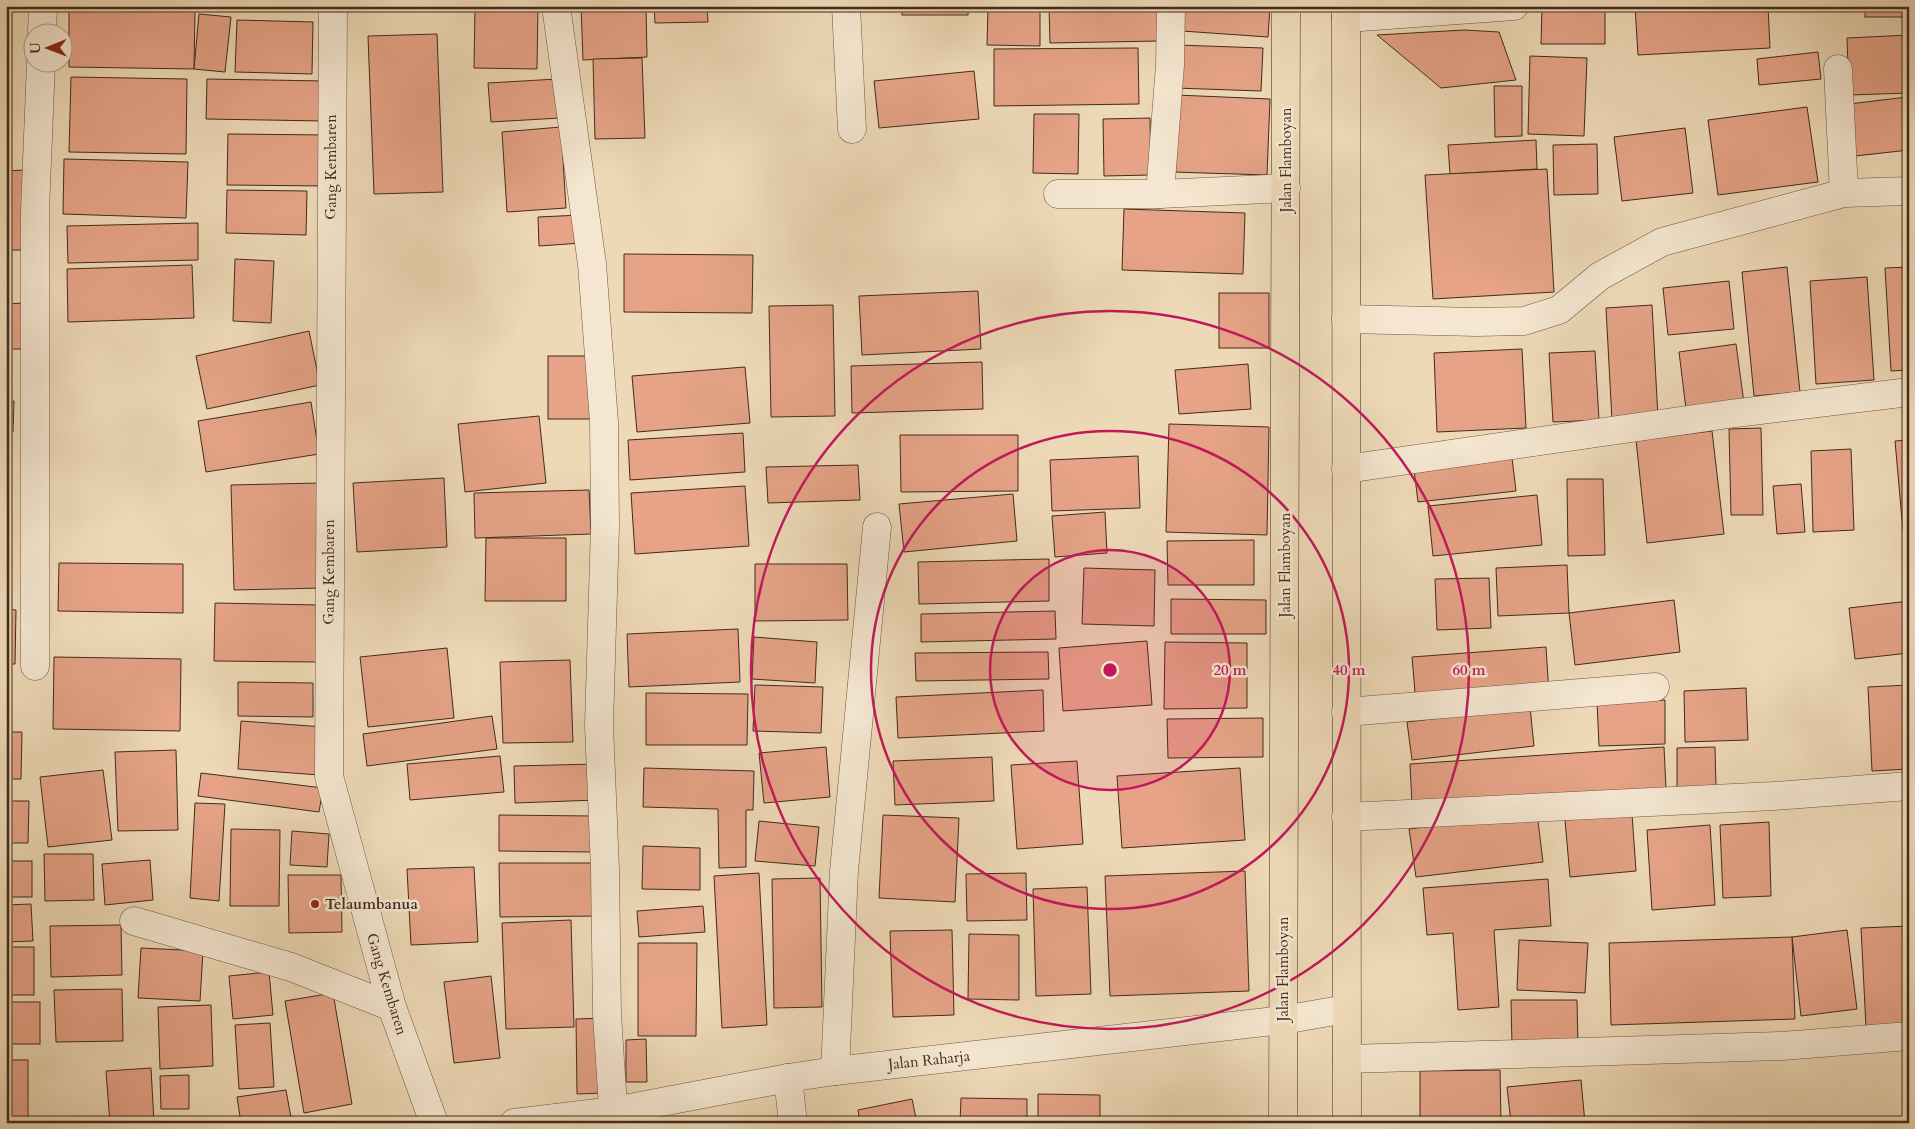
<svg xmlns="http://www.w3.org/2000/svg" width="1915" height="1129" font-family="Cardo,serif">
<style>
.building{fill:#e6a387;stroke:#422b1b}
.lines{fill:none;stroke-linecap:round;stroke-linejoin:round}
.minor-casing{stroke:#6d5642;stroke-width:29}
.major-casing{stroke:#422b1b;stroke-width:29}
.minor{stroke:#f4e6d0;stroke-width:28}
.major{stroke:#eed9b7;stroke-width:28}
.ring{fill:none;stroke:#c2185b;stroke-width:2.5}
.poi-dot{fill:#8f2418;stroke:#f4e6d0;stroke-width:2}
.labels{text-anchor:middle;dominant-baseline:central;stroke-width:5;stroke-linejoin:round;paint-order:stroke}
.street-label{font-size:15px;fill:#422b1b;stroke:#f4e6d0}
.poi-label{font-size:15px;font-weight:bold;fill:#422b1b;stroke:#f4e6d0;text-anchor:start}
.centre{fill:#c2185b;stroke:#f4e6d0;stroke-width:2.5}
.ring-label{font-size:15px;text-anchor:middle;font-weight:bold;fill:#c2185b;stroke:#f4e6d0;stroke-width:5;stroke-linejoin:round;paint-order:stroke}
</style>
<rect width="100%" height="100%" fill="#eed9b7"/>
<filter id="stains"><feTurbulence type="fractalNoise" baseFrequency=".004" numOctaves="4"/><feColorMatrix values="0 0 0 0 .2 0 0 0 0 .09 0 0 0 0 .02 0 0 0 .5 -.17"/></filter>
<radialGradient id="worn" r=".72"><stop offset=".6" stop-color="#630" stop-opacity="0"/><stop offset="1" stop-color="#630" stop-opacity=".3"/></radialGradient>
<!-- building -->
<g class="building">
<path d="M 475,6 L 538,6 L 537,69 L 474,68 Z"/>
<path d="M 581,6 L 646,6 L 647,57 L 583,60 Z"/>
<path d="M 654,6 L 707,6 L 708,22 L 655,23 Z"/>
<rect x="902" y="6" width="66" height="9"/>
<path d="M 988,6 L 1040,6 L 1040,46 L 987,45 Z"/>
<path d="M 1049,6 L 1158,6 L 1159,41 L 1050,43 Z"/>
<path d="M 1184,6 L 1270,6 L 1268,37 L 1182,31 Z"/>
<path d="M 1542,6 L 1605,6 L 1605,44 L 1541,44 Z"/>
<path d="M 1635,6 L 1768,6 L 1770,48 L 1638,55 Z"/>
<rect x="1865" y="6" width="44" height="11"/>
<path d="M 69,7 L 195,9 L 194,69 L 69,67 Z"/>
<path d="M 199,14 L 231,17 L 225,72 L 194,69 Z"/>
<path d="M 237,20 L 313,22 L 312,74 L 235,72 Z"/>
<path d="M 1464,30 L 1499,32 L 1516,80 L 1441,88 L 1377,35 Z"/>
<path d="M 437,34 L 443,192 L 374,194 L 368,36 Z"/>
<path d="M 1909,35 L 1909,93 L 1849,95 L 1847,38 Z"/>
<path d="M 1177,45 L 1263,48 L 1261,91 L 1175,88 Z"/>
<path d="M 1138,48 L 1139,104 L 994,106 L 994,49 Z"/>
<path d="M 1818,52 L 1821,79 L 1759,85 L 1757,59 Z"/>
<path d="M 1530,56 L 1587,58 L 1584,136 L 1528,134 Z"/>
<path d="M 642,58 L 645,138 L 595,139 L 593,59 Z"/>
<path d="M 974,71 L 979,119 L 879,128 L 874,81 Z"/>
<path d="M 71,77 L 187,79 L 186,154 L 69,152 Z"/>
<path d="M 207,79 L 325,81 L 324,121 L 206,119 Z"/>
<path d="M 557,79 L 560,118 L 491,122 L 488,83 Z"/>
<path d="M 1494,86 L 1522,86 L 1522,136 L 1495,137 Z"/>
<path d="M 1176,95 L 1270,99 L 1267,175 L 1173,172 Z"/>
<path d="M 1907,97 L 1909,150 L 1855,156 L 1849,104 Z"/>
<path d="M 1807,107 L 1818,182 L 1718,195 L 1708,120 Z"/>
<path d="M 1034,114 L 1079,114 L 1078,174 L 1033,173 Z"/>
<path d="M 1150,118 L 1151,175 L 1104,176 L 1103,119 Z"/>
<path d="M 561,127 L 566,208 L 507,212 L 502,132 Z"/>
<path d="M 1685,128 L 1693,193 L 1622,201 L 1614,137 Z"/>
<path d="M 228,134 L 328,135 L 327,186 L 227,185 Z"/>
<path d="M 1536,140 L 1537,169 L 1450,174 L 1448,145 Z"/>
<path d="M 1597,144 L 1598,194 L 1554,195 L 1553,145 Z"/>
<path d="M 64,159 L 188,162 L 186,218 L 63,214 Z"/>
<path d="M 1547,169 L 1554,292 L 1433,299 L 1425,175 Z"/>
<path d="M 24,170 L 24,250 L 6,250 L 6,171 Z"/>
<path d="M 227,190 L 307,191 L 306,235 L 226,233 Z"/>
<path d="M 1124,209 L 1245,213 L 1243,274 L 1122,270 Z"/>
<path d="M 581,215 L 582,243 L 539,246 L 538,217 Z"/>
<path d="M 198,223 L 198,260 L 68,263 L 67,226 Z"/>
<path d="M 624,254 L 753,255 L 752,313 L 624,312 Z"/>
<path d="M 235,259 L 274,261 L 271,323 L 233,321 Z"/>
<path d="M 192,265 L 194,318 L 68,322 L 67,269 Z"/>
<path d="M 1787,267 L 1800,392 L 1754,396 L 1742,272 Z"/>
<path d="M 1909,267 L 1909,370 L 1891,371 L 1885,268 Z"/>
<path d="M 1867,277 L 1874,380 L 1816,384 L 1810,281 Z"/>
<path d="M 1729,281 L 1734,329 L 1668,335 L 1663,288 Z"/>
<path d="M 978,291 L 981,349 L 862,355 L 859,296 Z"/>
<rect x="1219" y="293" width="50" height="55"/>
<path d="M 24,303 L 26,349 L 6,349 L 6,304 Z"/>
<path d="M 833,305 L 835,416 L 771,417 L 769,306 Z"/>
<path d="M 1652,305 L 1658,418 L 1612,421 L 1606,308 Z"/>
<path d="M 309,331 L 320,385 L 207,409 L 196,356 Z"/>
<path d="M 1736,344 L 1744,403 L 1686,409 L 1679,352 Z"/>
<path d="M 1522,349 L 1526,428 L 1437,432 L 1434,353 Z"/>
<path d="M 1595,351 L 1599,420 L 1553,422 L 1549,353 Z"/>
<rect x="548" y="356" width="44" height="63"/>
<path d="M 982,362 L 983,409 L 852,413 L 851,366 Z"/>
<path d="M 1248,364 L 1251,409 L 1179,414 L 1175,370 Z"/>
<path d="M 745,367 L 750,423 L 637,432 L 632,376 Z"/>
<path d="M 6,401 L 14,401 L 13,432 L 6,432 Z"/>
<path d="M 311,402 L 319,454 L 206,472 L 198,421 Z"/>
<path d="M 539,416 L 546,483 L 465,492 L 458,424 Z"/>
<path d="M 1169,424 L 1269,427 L 1267,535 L 1166,532 Z"/>
<path d="M 1761,428 L 1763,515 L 1731,515 L 1729,429 Z"/>
<path d="M 1712,431 L 1724,534 L 1647,543 L 1636,440 Z"/>
<path d="M 743,433 L 745,472 L 630,480 L 628,440 Z"/>
<path d="M 900,435 L 1018,435 L 1018,491 L 901,492 Z"/>
<path d="M 1909,440 L 1909,531 L 1903,531 L 1895,441 Z"/>
<path d="M 1851,449 L 1854,530 L 1813,532 L 1811,451 Z"/>
<path d="M 1138,456 L 1140,508 L 1052,511 L 1050,460 Z"/>
<path d="M 1512,458 L 1516,491 L 1418,502 L 1414,469 Z"/>
<path d="M 858,465 L 860,500 L 768,503 L 766,467 Z"/>
<path d="M 444,478 L 447,547 L 357,552 L 353,483 Z"/>
<path d="M 1567,479 L 1603,479 L 1605,555 L 1568,556 Z"/>
<path d="M 320,483 L 323,588 L 234,590 L 231,485 Z"/>
<path d="M 1801,484 L 1805,532 L 1777,534 L 1773,486 Z"/>
<path d="M 745,486 L 749,546 L 635,554 L 631,493 Z"/>
<path d="M 589,490 L 591,534 L 475,538 L 474,493 Z"/>
<path d="M 1013,494 L 1017,541 L 904,552 L 899,504 Z"/>
<path d="M 1537,495 L 1542,545 L 1433,556 L 1428,506 Z"/>
<path d="M 1105,512 L 1107,553 L 1055,557 L 1052,516 Z"/>
<path d="M 486,538 L 566,538 L 566,601 L 485,601 Z"/>
<path d="M 1254,540 L 1254,585 L 1168,585 L 1167,541 Z"/>
<path d="M 1049,559 L 1049,601 L 919,604 L 918,562 Z"/>
<path d="M 59,563 L 183,564 L 183,613 L 58,611 Z"/>
<path d="M 755,564 L 847,564 L 848,620 L 755,621 Z"/>
<path d="M 1567,565 L 1569,613 L 1498,616 L 1496,568 Z"/>
<path d="M 1084,568 L 1155,570 L 1154,626 L 1082,624 Z"/>
<path d="M 1489,578 L 1491,628 L 1437,630 L 1435,579 Z"/>
<path d="M 1171,599 L 1266,600 L 1266,634 L 1171,634 Z"/>
<path d="M 1674,600 L 1680,652 L 1575,665 L 1569,613 Z"/>
<path d="M 1909,601 L 1909,653 L 1855,659 L 1849,608 Z"/>
<path d="M 215,603 L 319,605 L 318,662 L 214,661 Z"/>
<path d="M 6,609 L 16,610 L 15,664 L 6,664 Z"/>
<path d="M 1055,611 L 1056,639 L 921,642 L 921,614 Z"/>
<path d="M 738,629 L 740,682 L 629,687 L 627,634 Z"/>
<path d="M 754,637 L 817,642 L 815,683 L 752,679 Z"/>
<path d="M 1147,641 L 1152,705 L 1063,711 L 1059,648 Z"/>
<path d="M 1165,642 L 1247,643 L 1247,708 L 1164,709 Z"/>
<path d="M 1546,647 L 1549,694 L 1416,704 L 1412,657 Z"/>
<path d="M 447,648 L 454,718 L 368,727 L 360,657 Z"/>
<path d="M 1048,652 L 1049,679 L 916,681 L 915,653 Z"/>
<path d="M 54,657 L 181,659 L 180,731 L 53,729 Z"/>
<path d="M 570,660 L 573,742 L 503,743 L 500,662 Z"/>
<path d="M 238,682 L 313,683 L 313,717 L 238,716 Z"/>
<path d="M 755,685 L 823,687 L 821,733 L 753,731 Z"/>
<path d="M 1909,685 L 1909,769 L 1872,771 L 1868,687 Z"/>
<path d="M 1746,688 L 1748,740 L 1685,742 L 1684,691 Z"/>
<path d="M 1043,690 L 1044,731 L 898,738 L 896,697 Z"/>
<path d="M 646,693 L 748,694 L 747,745 L 646,745 Z"/>
<path d="M 1665,700 L 1665,744 L 1599,746 L 1597,702 Z"/>
<path d="M 1530,707 L 1534,746 L 1412,760 L 1407,722 Z"/>
<path d="M 492,716 L 497,749 L 367,766 L 363,734 Z"/>
<path d="M 1263,718 L 1263,757 L 1168,758 L 1167,719 Z"/>
<path d="M 241,721 L 324,727 L 320,775 L 238,769 Z"/>
<path d="M 6,732 L 22,732 L 21,779 L 6,779 Z"/>
<path d="M 826,747 L 830,797 L 764,803 L 759,753 Z"/>
<path d="M 1664,747 L 1666,788 L 1412,805 L 1410,764 Z"/>
<path d="M 1715,747 L 1716,786 L 1677,787 L 1677,748 Z"/>
<path d="M 176,750 L 178,830 L 118,831 L 115,752 Z"/>
<path d="M 500,756 L 504,792 L 410,800 L 407,764 Z"/>
<path d="M 992,757 L 994,801 L 895,805 L 893,761 Z"/>
<path d="M 1077,761 L 1083,844 L 1017,849 L 1011,765 Z"/>
<path d="M 596,764 L 597,800 L 515,803 L 514,766 Z"/>
<path d="M 644,768 L 754,771 L 753,810 L 746,810 L 746,867 L 719,868 L 718,809 L 643,807 Z"/>
<path d="M 1240,768 L 1245,840 L 1122,848 L 1117,776 Z"/>
<path d="M 103,770 L 112,840 L 48,847 L 40,777 Z"/>
<path d="M 201,773 L 323,788 L 319,812 L 198,796 Z"/>
<path d="M 6,801 L 29,801 L 28,843 L 6,843 Z"/>
<path d="M 195,803 L 225,804 L 219,901 L 190,898 Z"/>
<path d="M 1537,813 L 1543,862 L 1416,877 L 1409,829 Z"/>
<path d="M 1632,814 L 1636,871 L 1570,877 L 1565,820 Z"/>
<path d="M 499,815 L 592,816 L 592,852 L 499,851 Z"/>
<path d="M 883,815 L 959,818 L 955,902 L 879,898 Z"/>
<path d="M 759,821 L 819,827 L 815,866 L 755,861 Z"/>
<path d="M 1769,822 L 1771,896 L 1723,898 L 1720,825 Z"/>
<path d="M 1710,825 L 1715,905 L 1652,910 L 1647,830 Z"/>
<path d="M 231,829 L 280,830 L 279,906 L 230,906 Z"/>
<path d="M 292,831 L 329,834 L 327,867 L 290,865 Z"/>
<path d="M 643,846 L 700,848 L 700,890 L 642,889 Z"/>
<path d="M 44,854 L 93,854 L 94,900 L 45,901 Z"/>
<path d="M 150,860 L 153,900 L 105,905 L 102,864 Z"/>
<rect x="6" y="861" width="26" height="36"/>
<path d="M 499,863 L 597,863 L 598,916 L 500,917 Z"/>
<path d="M 474,867 L 478,942 L 411,945 L 407,869 Z"/>
<path d="M 1245,871 L 1249,991 L 1110,996 L 1105,876 Z"/>
<path d="M 759,873 L 767,1025 L 722,1028 L 714,876 Z"/>
<path d="M 1026,873 L 1027,920 L 967,921 L 966,874 Z"/>
<path d="M 288,875 L 341,875 L 342,932 L 289,933 Z"/>
<path d="M 820,878 L 822,1007 L 774,1008 L 772,879 Z"/>
<path d="M 1548,879 L 1551,926 L 1494,930 L 1499,1007 L 1458,1010 L 1453,933 L 1427,935 L 1423,888 Z"/>
<path d="M 1087,887 L 1091,994 L 1036,996 L 1033,889 Z"/>
<path d="M 31,904 L 33,941 L 6,942 L 6,905 Z"/>
<path d="M 703,906 L 705,932 L 639,937 L 637,911 Z"/>
<path d="M 571,920 L 574,1027 L 506,1029 L 502,923 Z"/>
<path d="M 121,925 L 122,975 L 51,977 L 50,926 Z"/>
<path d="M 1909,926 L 1909,1025 L 1866,1027 L 1861,928 Z"/>
<path d="M 952,930 L 954,1015 L 893,1017 L 890,931 Z"/>
<path d="M 1847,930 L 1857,1009 L 1801,1016 L 1792,937 Z"/>
<path d="M 969,934 L 1019,935 L 1019,1000 L 968,999 Z"/>
<path d="M 1792,937 L 1795,1019 L 1611,1025 L 1609,943 Z"/>
<path d="M 1519,940 L 1588,943 L 1585,993 L 1517,990 Z"/>
<path d="M 638,943 L 697,943 L 696,1036 L 638,1036 Z"/>
<rect x="6" y="947" width="28" height="48"/>
<path d="M 141,948 L 203,951 L 200,1001 L 138,998 Z"/>
<path d="M 269,972 L 273,1015 L 233,1019 L 229,976 Z"/>
<path d="M 491,976 L 500,1058 L 454,1063 L 444,982 Z"/>
<path d="M 122,989 L 123,1041 L 56,1042 L 54,990 Z"/>
<path d="M 333,993 L 352,1104 L 304,1113 L 285,1001 Z"/>
<path d="M 1511,1000 L 1577,1000 L 1578,1045 L 1512,1046 Z"/>
<rect x="6" y="1002" width="34" height="42"/>
<path d="M 211,1005 L 213,1066 L 160,1069 L 158,1007 Z"/>
<path d="M 603,1018 L 604,1093 L 577,1094 L 576,1019 Z"/>
<path d="M 270,1023 L 274,1087 L 239,1089 L 235,1025 Z"/>
<path d="M 646,1039 L 647,1082 L 626,1082 L 626,1040 Z"/>
<rect x="6" y="1060" width="22" height="63"/>
<path d="M 151,1068 L 154,1123 L 110,1123 L 106,1071 Z"/>
<path d="M 1500,1070 L 1501,1123 L 1420,1123 L 1420,1071 Z"/>
<path d="M 189,1075 L 189,1109 L 161,1109 L 160,1076 Z"/>
<path d="M 1581,1080 L 1585,1123 L 1511,1123 L 1507,1087 Z"/>
<path d="M 286,1090 L 292,1123 L 241,1123 L 237,1097 Z"/>
<path d="M 1038,1094 L 1100,1095 L 1100,1123 L 1038,1123 Z"/>
<path d="M 961,1098 L 1027,1099 L 1027,1123 L 960,1123 Z"/>
<path d="M 912,1099 L 917,1123 L 860,1123 L 858,1110 Z"/>
</g>
<g class="lines">
<defs>
<g id="minor">
<path d="M 333,6 L 329,776 L 392,1007 L 434,1123"/>
<path d="M 556,6 L 592,264 L 604,422 L 605,526 L 599,725 L 605,869 L 607,1014 L 614,1123"/>
<path d="M 846,6 L 852,129"/>
<path d="M 1346,18 L 1514,6"/>
<path d="M 42,32 L 43,6"/>
<path d="M 1838,69 L 1844,193"/>
<path d="M 1058,194 L 1160,194 L 1286,188"/>
<path d="M 1160,194 L 1170,65 L 1171,6"/>
<path d="M 1346,319 L 1477,322 L 1524,321 L 1559,310 L 1600,276 L 1662,242 L 1844,193 L 1909,191"/>
<path d="M 1346,469 L 1729,414 L 1909,392"/>
<path d="M 35,666 L 35,211 L 41,62"/>
<path d="M 1346,712 L 1655,687"/>
<path d="M 1346,817 L 1774,796 L 1909,786"/>
<path d="M 134,921 L 291,967 L 392,1007"/>
<path d="M 1347,1059 L 1782,1046 L 1909,1036"/>
<path d="M 835,1071 L 844,871 L 877,527"/>
<path d="M 788,1078 L 793,1123"/>
<path d="M 514,1123 L 614,1111 L 788,1078 L 835,1071 L 1283,1020 L 1346,1009"/>
</g>
<g id="major">
<path d="M 1346,6 L 1347,1123"/>
<path d="M 1283,1123 L 1286,6"/>
</g>
</defs>
<!-- minor casing -->
<use href="#minor" class="minor-casing"/>
<!-- major casing -->
<use href="#major" class="major-casing"/>
<!-- minor -->
<use href="#minor" class="minor"/>
<!-- major -->
<use href="#major" class="major"/>
</g>
<!-- distance rings -->
<circle cx="1110" cy="670" r="120" fill="#c2185b" fill-opacity=".12"/>
<g class="ring">
<circle cx="1110" cy="670" r="120"/>
<circle cx="1110" cy="670" r="239"/>
<circle cx="1110" cy="670" r="359"/>
</g>
<!-- markers -->
<circle class="poi-dot" cx="315" cy="904" r="5"/>
<g class="labels">
<!-- street labels -->
<g class="street-label">
<text transform="translate(1286 160) rotate(-90)">Jalan Flamboyan</text>
<text transform="translate(331 167) rotate(-90)">Gang Kembaren</text>
<text transform="translate(1285 565) rotate(-90)">Jalan Flamboyan</text>
<text transform="translate(329 572) rotate(-90)">Gang Kembaren</text>
<text transform="translate(1283 969) rotate(-90)">Jalan Flamboyan</text>
<text transform="translate(387 984) rotate(73)">Gang Kembaren</text>
<text transform="translate(929 1060) rotate(-6)">Jalan Raharja</text>
</g>
<!-- poi labels -->
<g class="poi-label">
<text x="325" y="904">Telaumbanua</text>
</g>
</g>
<circle cx="1110" cy="670" r="8" class="centre"/>
<g class="ring-label">
<text x="1230" y="675">20 m</text>
<text x="1349" y="675">40 m</text>
<text x="1469" y="675">60 m</text>
</g>
<!-- margin -->
<rect width="1915" height="1129" fill="none" stroke="#eed9b7" stroke-width="25"/>
<rect x="8" y="8" width="1900" height="1114" fill="none" stroke="#422b1b" stroke-width="2.5"/>
<rect x="12" y="12" width="1890" height="1104" fill="none" stroke="#422b1b"/>
<!-- north arrow -->
<g transform="translate(48 48) rotate(269)"><circle r="24" fill="#f4e6d0" stroke="#ad9b88"/>
<path d="M0-4L9 19L0 12L-9 19Z" fill="#8f2418"/>
<text y="-8" font-size="14" font-weight="bold" text-anchor="middle" fill="#422b1b">U</text>
</g>
<rect width="100%" height="100%" filter="url(#stains)"/>
<rect width="100%" height="100%" fill="url(#worn)"/>
</svg>
